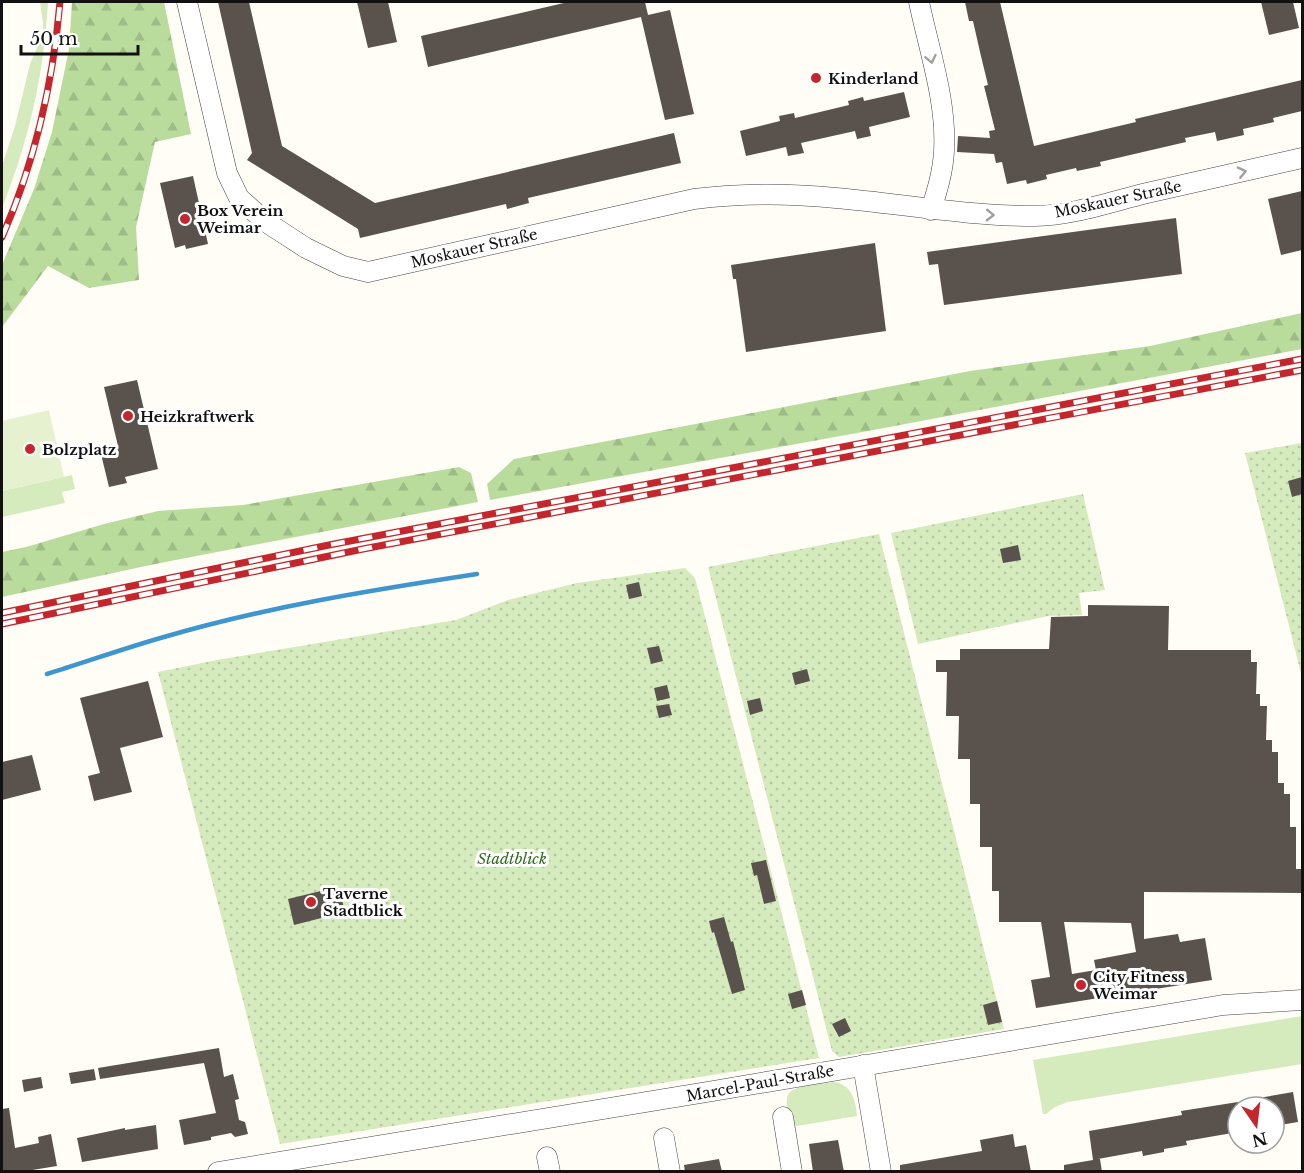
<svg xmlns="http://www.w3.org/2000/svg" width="1304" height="1173" font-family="'Libre Baskerville',serif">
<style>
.grass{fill:#d5ebbd}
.forest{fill:url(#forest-firs)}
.garden{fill:url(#garden-dots)}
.pitch{fill:#e6f2cf}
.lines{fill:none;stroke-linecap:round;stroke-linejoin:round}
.stream{stroke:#3f96cf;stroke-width:4.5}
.building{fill:#5a524d;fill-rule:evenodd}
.minor-casing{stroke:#444;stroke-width:21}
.minor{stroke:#fff;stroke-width:20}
.rail-casing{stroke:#c4262e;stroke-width:7}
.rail{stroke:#fff;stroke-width:4.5;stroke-dasharray:14;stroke-linecap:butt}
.oneway{stroke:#a0a0a0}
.poi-dot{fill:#c4262e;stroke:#fff;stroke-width:2}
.labels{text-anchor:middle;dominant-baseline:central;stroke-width:6;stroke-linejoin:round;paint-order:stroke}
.poi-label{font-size:15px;font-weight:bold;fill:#111;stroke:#fff;text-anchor:start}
.street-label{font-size:15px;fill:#111;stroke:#fff}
.park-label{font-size:15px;font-style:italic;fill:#2f6b1f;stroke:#fff}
</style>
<defs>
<pattern id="forest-firs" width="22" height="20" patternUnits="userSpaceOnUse" patternTransform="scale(1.5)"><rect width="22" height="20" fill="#b9dc9c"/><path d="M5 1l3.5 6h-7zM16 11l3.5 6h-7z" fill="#9ebc85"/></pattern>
<pattern id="garden-dots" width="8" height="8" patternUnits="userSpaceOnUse" patternTransform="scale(1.5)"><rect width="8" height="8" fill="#d5ebbd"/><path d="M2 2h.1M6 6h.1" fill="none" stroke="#b6c8a1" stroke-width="1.8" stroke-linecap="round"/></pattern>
</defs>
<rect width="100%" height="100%" fill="#fffdf5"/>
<!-- grass -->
<g class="grass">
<path d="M 40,2 L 48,2 C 44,75 29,140 2,208 L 2,166 L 15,126 L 30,64 L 43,34 L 43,23 Z"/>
<path d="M 72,475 L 75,489 L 62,492 L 65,503 L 2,517 L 2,491 Z"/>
<path d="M 1302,1016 L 1302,1064 L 1068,1102 L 1055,1107 L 1046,1114 L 1043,1114 L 1033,1060 Z"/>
<path d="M 834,1082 C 851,1084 856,1100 857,1116 L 791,1127 C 789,1118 786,1107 787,1098 C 788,1084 823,1084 834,1082 Z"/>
</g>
<!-- forest -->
<g class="forest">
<path d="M 72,2 L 164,2 L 191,134 L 155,142 L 136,227 L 139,280 L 89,288 L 48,266 L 2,327 L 2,265 L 34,189 L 52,132 L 69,49 Z"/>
<path d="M 1302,313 L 1302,349 L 868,431 L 490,500 L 487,484 L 514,459 L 970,371 L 1150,346 Z"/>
<path d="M 459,467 L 471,473 L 478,502 L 155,564 L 2,597 L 2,552 L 26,547 L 104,524 L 158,511 L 243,505 Z"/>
</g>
<!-- garden -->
<g class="garden">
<path d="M 1302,443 L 1302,677 L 1245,453 Z"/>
<path d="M 1083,494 L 1105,590 L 1079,593 L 1082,615 L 1048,616 L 918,644 L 891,533 Z"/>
<path d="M 879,534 L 1004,1029 L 839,1057 L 832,1051 L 708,567 Z"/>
<path d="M 685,568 L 695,578 L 819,1058 L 280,1144 L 158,672 L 217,660 L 456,620 L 508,600 L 577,583 Z"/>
</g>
<!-- pitch -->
<path class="pitch" d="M 49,410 L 64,477 L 2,491 L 2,421 Z"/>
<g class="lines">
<!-- stream -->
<path class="stream" d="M 47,674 C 86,662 125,648 164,637 C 266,607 372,590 477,574"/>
</g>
<!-- building -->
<g class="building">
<path d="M 218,2 L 249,2 L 282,146 L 375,203 L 674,133 L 681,163 L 528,198 L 529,203 L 507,209 L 506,204 L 360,238 L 358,229 L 247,160 L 252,153 Z"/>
<path d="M 357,2 L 388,2 L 397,42 L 368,48 Z"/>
<path d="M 568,2 L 645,2 L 648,15 L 670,10 L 694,114 L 665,120 L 641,17 L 428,67 L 421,36 Z"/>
<path d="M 965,2 L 1000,2 L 1034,146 L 1136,122 L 1135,119 L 1302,80 L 1302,111 L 1273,118 L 1274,122 L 1243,129 L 1244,135 L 1217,141 L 1215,132 L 1185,138 L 1186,142 L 1100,162 L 1101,166 L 1077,171 L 1076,168 L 1046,175 L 1047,179 L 1027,184 L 1026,180 L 1007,184 L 1002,162 L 996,163 L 994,154 L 957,152 L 958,136 L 990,138 L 989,131 L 995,130 L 984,86 L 988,85 L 980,52 L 973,21 L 969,21 Z"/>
<path d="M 1261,2 L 1293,2 L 1299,28 L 1269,35 Z"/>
<path d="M 904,92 L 910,117 L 869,127 L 871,136 L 857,139 L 855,131 L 801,143 L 804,153 L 788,156 L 786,147 L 746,156 L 740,131 L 780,121 L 779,116 L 794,113 L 795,118 L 849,105 L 848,101 L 863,97 L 864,101 Z"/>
<path d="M 193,176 L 208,244 L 186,249 L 185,245 L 175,248 L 160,183 Z"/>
<path d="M 1302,191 L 1302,250 L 1281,255 L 1268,199 Z"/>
<path d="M 1176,218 L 1182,274 L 944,305 L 938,264 L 929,265 L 927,252 Z"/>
<path d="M 875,243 L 886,331 L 746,352 L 736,279 L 733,279 L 731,265 Z"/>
<path d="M 137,380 L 158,469 L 125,477 L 127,483 L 109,487 L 100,450 L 118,446 L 104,387 Z"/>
<path d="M 1302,477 L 1302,494 L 1292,497 L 1288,481 Z"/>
<path d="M 1018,545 L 1021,560 L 1003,563 L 1000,549 Z"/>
<path d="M 639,582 L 642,596 L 629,599 L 626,585 Z"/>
<path d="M 1088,605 L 1169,606 L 1168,650 L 1251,650 L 1251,662 L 1257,662 L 1256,694 L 1260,694 L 1260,706 L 1267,706 L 1266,740 L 1272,740 L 1272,752 L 1278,752 L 1278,783 L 1284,783 L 1284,794 L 1290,794 L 1290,827 L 1296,827 L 1296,869 L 1301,869 L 1301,893 L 1144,892 L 1144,939 L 1178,934 L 1180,942 L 1205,938 L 1212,980 L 1036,1008 L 1031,980 L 1050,977 L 1041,922 L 999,922 L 999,891 L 992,891 L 992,847 L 980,847 L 980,804 L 970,804 L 970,759 L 958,759 L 959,716 L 946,716 L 947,672 L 936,672 L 936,660 L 960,660 L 960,649 L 1049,649 L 1051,617 L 1088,616 ZM 1064,922 L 1131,923 L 1136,952 L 1094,960 L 1096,970 L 1072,974 Z"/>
<path d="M 659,646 L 663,661 L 651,664 L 647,648 Z"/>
<path d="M 807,669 L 810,681 L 795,685 L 792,673 Z"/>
<path d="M 148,681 L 163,737 L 120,748 L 132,792 L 94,801 L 88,776 L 100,773 L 80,698 Z"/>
<path d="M 667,685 L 670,698 L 657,701 L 654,688 Z"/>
<path d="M 760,698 L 763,711 L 750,715 L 747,701 Z"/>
<path d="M 669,704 L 672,715 L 659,718 L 656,706 Z"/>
<path d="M 32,755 L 41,790 L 2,800 L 2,762 Z"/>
<path d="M 766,860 L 776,901 L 764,904 L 757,875 L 754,876 L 751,863 Z"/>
<path d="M 333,888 L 336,902 L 342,900 L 345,912 L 294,925 L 288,899 Z"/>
<path d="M 724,917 L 731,942 L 733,941 L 745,990 L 732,994 L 714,932 L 712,933 L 709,921 Z"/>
<path d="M 802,990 L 806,1005 L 792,1009 L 788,994 Z"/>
<path d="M 997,1001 L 1002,1022 L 988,1025 L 983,1005 Z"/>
<path d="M 845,1018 L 851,1031 L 839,1037 L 832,1024 Z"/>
<path d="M 219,1048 L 224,1077 L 233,1074 L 239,1099 L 235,1100 L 239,1120 L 245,1122 L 248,1134 L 235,1137 L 231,1133 L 211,1137 L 211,1140 L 184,1145 L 179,1120 L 216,1113 L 204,1063 L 100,1079 L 98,1068 Z"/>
<path d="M 94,1069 L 96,1080 L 71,1084 L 69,1073 Z"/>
<path d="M 41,1077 L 43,1088 L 24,1092 L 22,1080 Z"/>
<path d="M 1293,1092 L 1298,1122 L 1274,1126 L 1274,1107 L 1247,1107 L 1247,1100 Z"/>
<path d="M 1238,1102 L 1238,1132 L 1186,1141 L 1187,1145 L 1164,1149 L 1164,1152 L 1143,1156 L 1142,1151 L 1098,1159 L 1100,1159 L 1102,1172 L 1064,1172 L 1064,1165 L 1093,1160 L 1089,1131 L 1182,1115 L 1181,1111 Z"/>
<path d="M 9,1108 L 15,1148 L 39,1143 L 38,1137 L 51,1134 L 57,1166 L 20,1172 L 2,1172 L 2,1109 Z"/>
<path d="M 156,1125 L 158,1149 L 82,1162 L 77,1138 L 125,1128 L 125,1130 Z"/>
<path d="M 1013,1134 L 1015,1147 L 1026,1145 L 1031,1172 L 900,1172 L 900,1165 L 982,1151 L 980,1140 Z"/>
<path d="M 838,1140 L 844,1172 L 813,1172 L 809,1144 Z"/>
<path d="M 719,1159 L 722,1172 L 685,1172 L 684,1165 Z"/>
</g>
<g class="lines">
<defs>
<g id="minor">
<path d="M 187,2 L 227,173 L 239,198 L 266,222 L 306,248 L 343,266 L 368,272 L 694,199 C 742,193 788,193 836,198 C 903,204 967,216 1035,216 C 1074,215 1110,202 1147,193 C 1199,181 1251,170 1302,158"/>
<path d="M 919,2 C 929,50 947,102 944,151 C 943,172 937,191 931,210"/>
<path d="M 863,1065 L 881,1172"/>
<path d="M 783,1117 L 792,1172"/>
<path d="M 664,1138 L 670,1172"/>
<path d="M 547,1157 L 550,1172"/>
<path d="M 218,1172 L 713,1091 L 1223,1005 L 1302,1000"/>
</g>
</defs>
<!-- minor casing -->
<use href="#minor" class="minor-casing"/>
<!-- minor -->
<use href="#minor" class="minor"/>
<defs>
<g id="rail">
<path d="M 2,237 C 35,162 53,83 60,2"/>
<path d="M 2,613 L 329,545 L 1302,359"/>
<path d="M 2,624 L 363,549 L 1302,370"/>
</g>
</defs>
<!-- rail casing -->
<use href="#rail" class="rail-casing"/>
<!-- rail -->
<use href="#rail" class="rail"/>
</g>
<!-- one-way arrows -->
<defs><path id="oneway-chevron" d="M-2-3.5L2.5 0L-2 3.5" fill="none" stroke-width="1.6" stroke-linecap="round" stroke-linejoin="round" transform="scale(1.5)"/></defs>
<g class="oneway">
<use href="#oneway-chevron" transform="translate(931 59) rotate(78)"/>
<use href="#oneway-chevron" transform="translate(1242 172) rotate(-13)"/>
<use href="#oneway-chevron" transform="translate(990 215) rotate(1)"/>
</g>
<!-- markers -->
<g class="poi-dot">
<circle cx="816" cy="78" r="6"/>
<circle cx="185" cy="219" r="6"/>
<circle cx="128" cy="416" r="6"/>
<circle cx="30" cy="449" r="6"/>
<circle cx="311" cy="902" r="6"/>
<circle cx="1081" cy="985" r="6"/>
</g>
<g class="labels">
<!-- poi labels -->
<g class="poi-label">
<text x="828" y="78">Kinderland</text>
<text x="197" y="210">Box Verein<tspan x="197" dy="17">Weimar</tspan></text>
<text x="140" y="416">Heizkraftwerk</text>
<text x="42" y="449">Bolzplatz</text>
<text x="323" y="893">Taverne<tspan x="323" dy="17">Stadtblick</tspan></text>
<text x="1093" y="976">City Fitness<tspan x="1093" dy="17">Weimar</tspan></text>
</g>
<!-- street labels -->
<g class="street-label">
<text transform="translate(1118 199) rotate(-12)">Moskauer Straße</text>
<text transform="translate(474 248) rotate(-13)">Moskauer Straße</text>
<text transform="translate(760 1083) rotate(-10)">Marcel-Paul-Straße</text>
</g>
<!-- park labels -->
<g class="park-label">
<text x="512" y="858">Stadtblick</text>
</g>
</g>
<!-- border -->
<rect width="1304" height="1173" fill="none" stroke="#111111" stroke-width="6"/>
<!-- north arrow -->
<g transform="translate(1256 1125) rotate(166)"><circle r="28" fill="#ffffff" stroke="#a0a0a0" stroke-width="1.5"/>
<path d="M0-4.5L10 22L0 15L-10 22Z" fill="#c4262e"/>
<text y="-9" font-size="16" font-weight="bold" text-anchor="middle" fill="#111111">N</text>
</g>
<!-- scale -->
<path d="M21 45v9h117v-9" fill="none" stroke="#111111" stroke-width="3"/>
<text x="30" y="45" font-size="18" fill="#111111" stroke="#ffffff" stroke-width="4.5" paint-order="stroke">50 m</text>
</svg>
